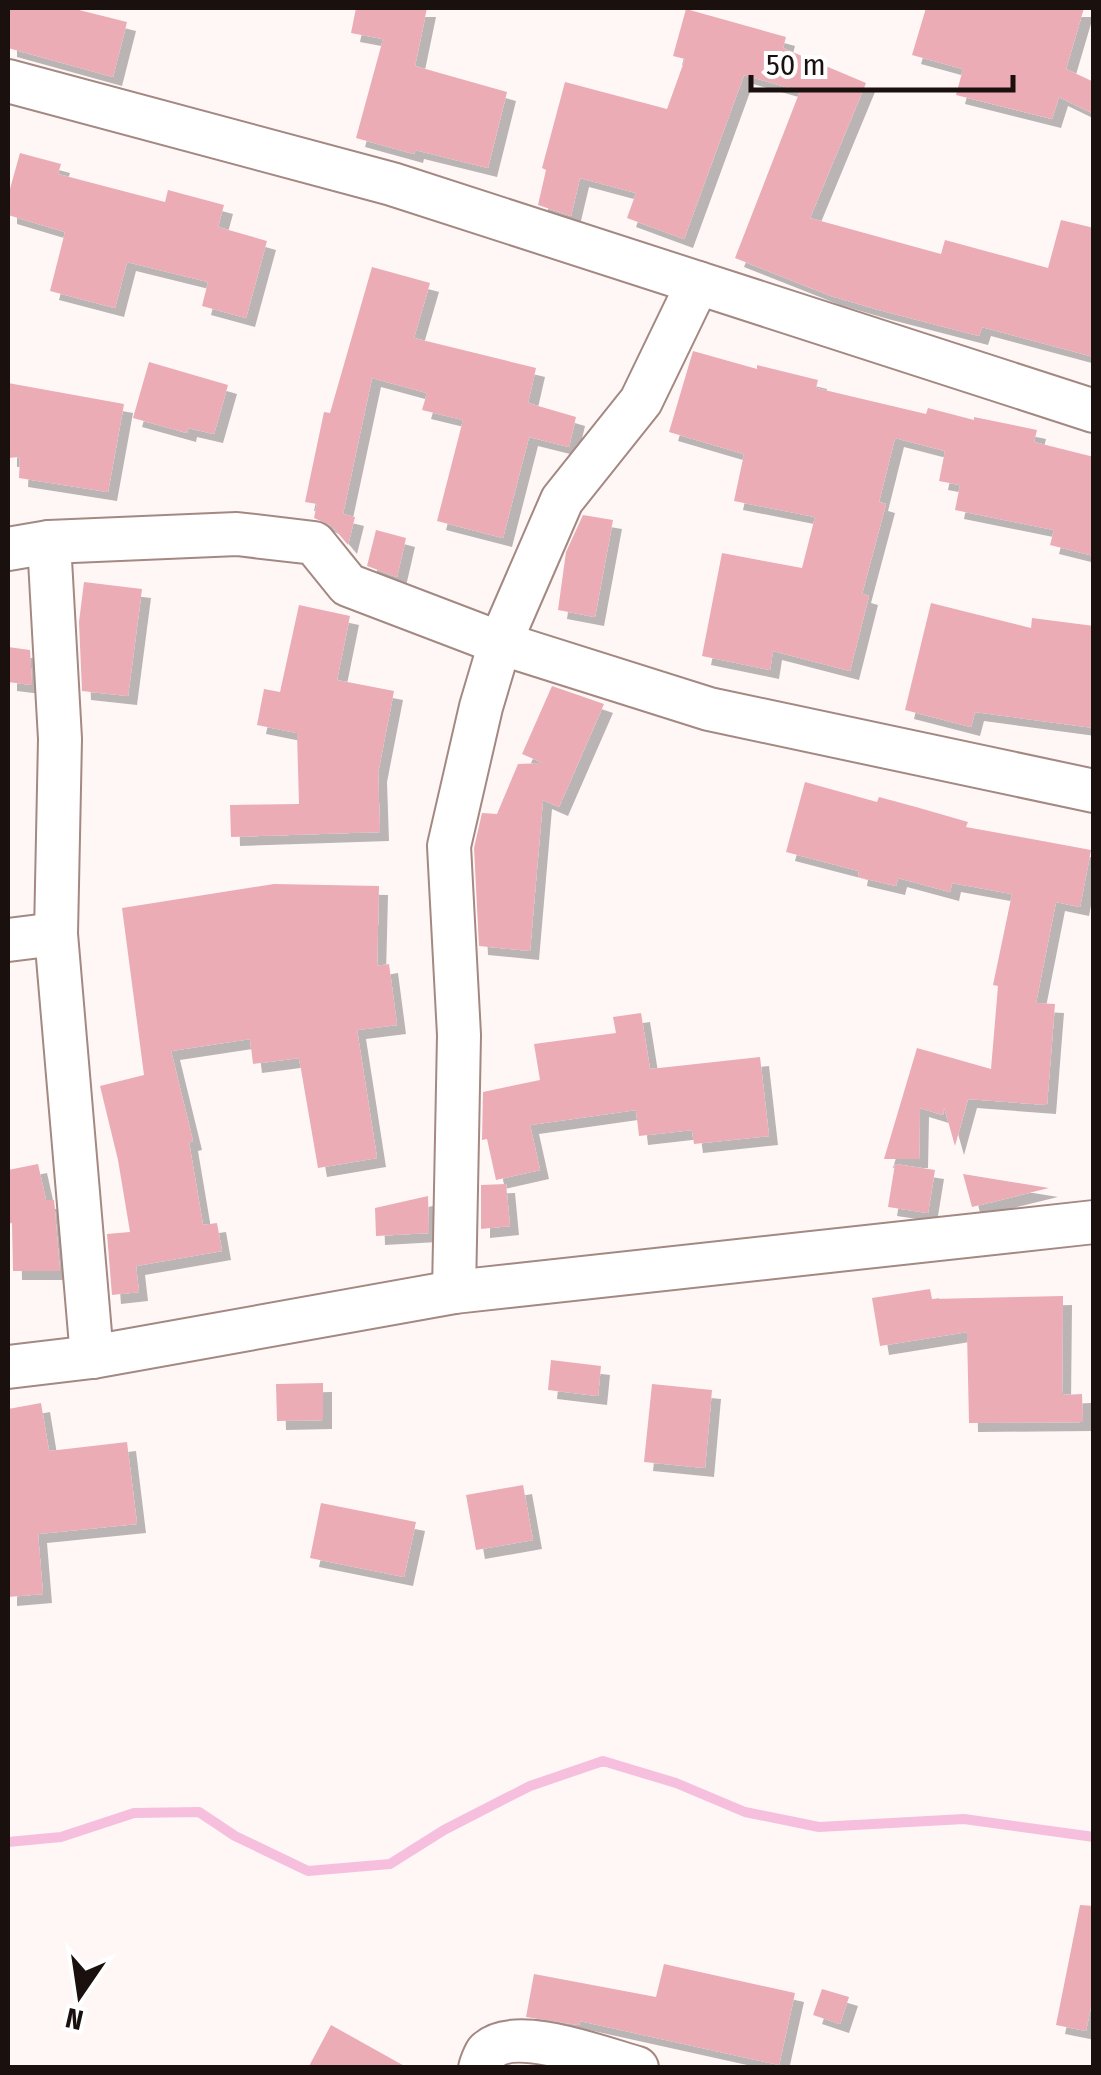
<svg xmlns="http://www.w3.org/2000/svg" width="1101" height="2075" font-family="'Fira Sans Condensed',sans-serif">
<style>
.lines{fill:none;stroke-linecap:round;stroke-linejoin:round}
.stream{stroke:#f7bfde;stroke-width:10}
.building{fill:#ebacb6;filter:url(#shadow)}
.street-casing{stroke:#a48882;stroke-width:46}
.street{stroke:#fff;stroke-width:42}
</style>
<defs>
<filter id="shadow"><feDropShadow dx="9" dy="9" stdDeviation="0" flood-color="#0004"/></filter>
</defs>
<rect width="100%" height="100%" fill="#fef7f6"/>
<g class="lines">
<!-- stream -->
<path class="stream" d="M 8,1842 L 61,1837 L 134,1813 L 199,1812 L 235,1836 L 308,1871 L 390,1864 L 444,1830 L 530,1786 L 603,1761 L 676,1783 L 745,1812 L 819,1827 L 964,1819 L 1094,1837"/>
</g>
<!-- building -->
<g class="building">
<path d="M 8,8 L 71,8 L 127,22 L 113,77 L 8,48 Z"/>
<path d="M 356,8 L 427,8 L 415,66 L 507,92 L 488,168 L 415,150 L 414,154 L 356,138 L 383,39 L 351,33 Z"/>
<path d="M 926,8 L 1084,8 L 1066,69 L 1094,82 L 1094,114 L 1059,97 L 1052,119 L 956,95 L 963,69 L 912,55 Z"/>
<path d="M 686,9 L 786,37 L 783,48 L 866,83 L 810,218 L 941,254 L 945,240 L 1048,268 L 1061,220 L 1094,228 L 1094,357 L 982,327 L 979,336 L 879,310 L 831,296 L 735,258 L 800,91 L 744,75 L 684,239 L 627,218 L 636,193 L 580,178 L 571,216 L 538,205 L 546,170 L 542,168 L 565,82 L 667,109 L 685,59 L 673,56 Z"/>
<path d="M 20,153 L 61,164 L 58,174 L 165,202 L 168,190 L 224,205 L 218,227 L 267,241 L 246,318 L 202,306 L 208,282 L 127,262 L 115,308 L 50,291 L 65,232 L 8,215 L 8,196 Z"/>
<path d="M 372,267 L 430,283 L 414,338 L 536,368 L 528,403 L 576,417 L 569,447 L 529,437 L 503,538 L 437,521 L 463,420 L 422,410 L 427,393 L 372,378 L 343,514 L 355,517 L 348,545 L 332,526 L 314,518 L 317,504 L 305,502 L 324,412 L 330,413 Z"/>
<path d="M 693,351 L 757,369 L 757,365 L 818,380 L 816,388 L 926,414 L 928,408 L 974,420 L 974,417 L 1037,430 L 1034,442 L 1094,457 L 1094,556 L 1050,545 L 1054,530 L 955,510 L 960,485 L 939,481 L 945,451 L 895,438 L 879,502 L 886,504 L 862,594 L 869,596 L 850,671 L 773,651 L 770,670 L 702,656 L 722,553 L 802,568 L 815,517 L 734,501 L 744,454 L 669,432 Z"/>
<path d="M 149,362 L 228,385 L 214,434 L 188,428 L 187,433 L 133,418 Z"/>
<path d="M 8,383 L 124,404 L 108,492 L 19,478 L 20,457 L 8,458 Z"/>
<path d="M 583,515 L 613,520 L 595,617 L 558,610 L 566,552 Z"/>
<path d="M 376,530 L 406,538 L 397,577 L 367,566 Z"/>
<path d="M 84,582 L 142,589 L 128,696 L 82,691 L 79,622 Z"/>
<path d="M 931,603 L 1031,628 L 1032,618 L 1094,626 L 1094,728 L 975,712 L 971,727 L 905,710 Z"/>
<path d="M 299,605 L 350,616 L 337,680 L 394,691 L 378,773 L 380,832 L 231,837 L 230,805 L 299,804 L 297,733 L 257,725 L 264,689 L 280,692 Z"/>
<path d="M 8,647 L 30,650 L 32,685 L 8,682 Z"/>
<path d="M 552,686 L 604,704 L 559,807 L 543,800 L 530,951 L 479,946 L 474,848 L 482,813 L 497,814 L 518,764 L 543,763 L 522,754 Z"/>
<path d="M 805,782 L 877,802 L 879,797 L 916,807 L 968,822 L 966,827 L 1091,850 L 1080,907 L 1056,902 L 1036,1003 L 1055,1004 L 1047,1105 L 968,1099 L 955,1146 L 944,1107 L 943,1115 L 920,1108 L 919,1159 L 884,1159 L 917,1048 L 991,1069 L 998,986 L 993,985 L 1012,894 L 952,883 L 950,892 L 898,878 L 896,886 L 858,877 L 859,871 L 786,852 Z"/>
<path d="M 274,884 L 379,886 L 377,966 L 389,964 L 397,1025 L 357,1030 L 377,1158 L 318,1168 L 299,1058 L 253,1064 L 250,1039 L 171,1051 L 193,1141 L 189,1142 L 203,1225 L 217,1223 L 222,1251 L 136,1266 L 139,1292 L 112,1295 L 107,1234 L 130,1232 L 118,1160 L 100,1086 L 144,1075 L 122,908 Z"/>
<path d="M 641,1013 L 650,1069 L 760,1057 L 769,1136 L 694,1144 L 692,1130 L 639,1136 L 636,1110 L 530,1125 L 540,1170 L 496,1180 L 487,1139 L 482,1140 L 483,1092 L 540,1080 L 534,1044 L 616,1033 L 613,1017 Z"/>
<path d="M 38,1164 L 46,1200 L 54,1200 L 60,1271 L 13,1271 L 12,1223 L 8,1224 L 8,1170 Z"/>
<path d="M 895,1164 L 935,1170 L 928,1213 L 888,1207 Z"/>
<path d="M 963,1174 L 1049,1188 L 972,1207 Z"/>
<path d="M 506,1184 L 510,1226 L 481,1229 L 481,1185 Z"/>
<path d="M 428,1196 L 429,1233 L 376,1236 L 375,1208 Z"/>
<path d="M 930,1289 L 932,1299 L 1063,1296 L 1062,1395 L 1082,1394 L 1083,1422 L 969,1423 L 967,1332 L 880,1346 L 872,1298 Z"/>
<path d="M 551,1360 L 601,1366 L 598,1396 L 548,1390 Z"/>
<path d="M 323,1383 L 323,1420 L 277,1421 L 276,1384 Z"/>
<path d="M 652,1384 L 712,1390 L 705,1468 L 644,1462 Z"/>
<path d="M 41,1403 L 49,1451 L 127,1442 L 137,1524 L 38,1534 L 43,1594 L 8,1597 L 8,1409 Z"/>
<path d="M 523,1485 L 533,1540 L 476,1550 L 466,1495 Z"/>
<path d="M 321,1503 L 416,1522 L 404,1577 L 310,1558 Z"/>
<path d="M 1080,1905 L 1094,1906 L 1094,1992 L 1086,2031 L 1056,2025 Z"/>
<path d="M 664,1964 L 795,1993 L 779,2065 L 580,2021 L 579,2025 L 526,2017 L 534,1974 L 656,1997 Z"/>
<path d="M 822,1989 L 849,1997 L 840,2024 L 813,2015 Z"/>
<path d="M 331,2025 L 408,2068 L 308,2068 Z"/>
</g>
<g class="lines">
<defs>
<g id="street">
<path d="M 8,81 L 392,184 L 1094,411"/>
<path d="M 49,542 L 60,739 L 56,934 L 92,1357"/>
<path d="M 8,549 L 49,542 L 237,534 L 314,543 L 348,585 L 500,643 L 709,709 L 1094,791"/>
<path d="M 8,940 L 56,934"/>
<path d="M 454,1292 L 459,1035 L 449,846 L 481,707 L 500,643 L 562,500 L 641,401 L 698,283"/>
<path d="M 8,1367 L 92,1357 L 454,1292 L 1094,1222"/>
<path d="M 480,2068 C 480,2067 485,2054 486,2053 C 511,2023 604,2059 637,2068"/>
</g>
</defs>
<!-- street casing -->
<use href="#street" class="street-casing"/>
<!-- street -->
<use href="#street" class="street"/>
</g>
<!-- border -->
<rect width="1101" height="2075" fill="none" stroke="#1a100e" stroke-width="20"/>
<!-- north arrow -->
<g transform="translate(80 1995) rotate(193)" stroke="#ffffff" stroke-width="8" paint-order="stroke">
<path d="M0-8L18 38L0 25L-18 38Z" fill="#1a100e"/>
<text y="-15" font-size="28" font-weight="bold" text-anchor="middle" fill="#1a100e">N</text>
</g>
<!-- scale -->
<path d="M751 75v15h262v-15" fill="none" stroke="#1a100e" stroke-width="5"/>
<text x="766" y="75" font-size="30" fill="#1a100e" stroke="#ffffff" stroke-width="8" paint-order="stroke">50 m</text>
</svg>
